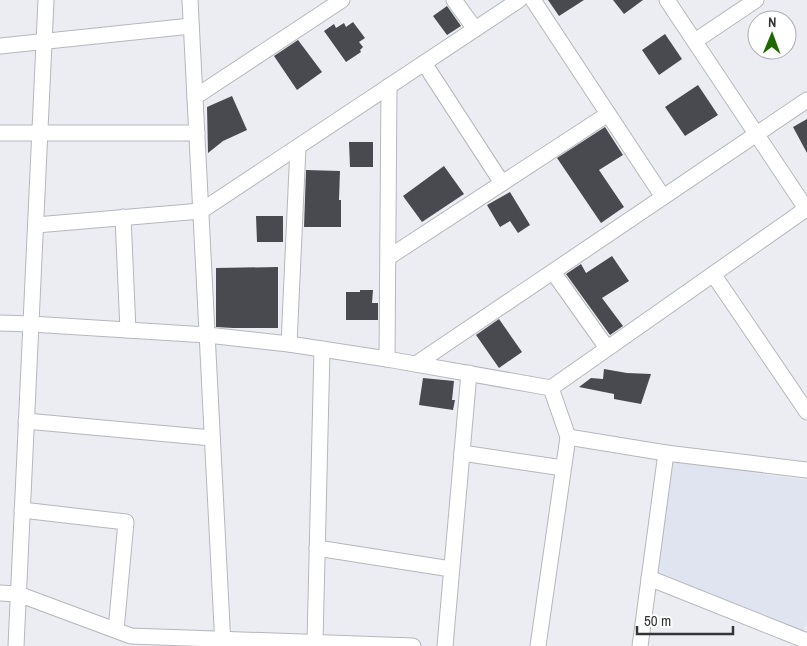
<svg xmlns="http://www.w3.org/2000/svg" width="807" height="646" font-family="'Archivo Narrow',sans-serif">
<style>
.built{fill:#e0e3f0}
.building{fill:#484a4f}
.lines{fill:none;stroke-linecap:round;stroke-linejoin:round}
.minor-casing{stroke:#b6b7bd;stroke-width:17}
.minor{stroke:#fff;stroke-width:15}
</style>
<rect width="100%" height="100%" fill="#ebedf3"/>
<!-- built -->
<path class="built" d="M 671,462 L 807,480 L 807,622 L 803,631 L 658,572 Z"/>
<!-- building -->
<g class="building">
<path d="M 548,0 L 584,0 L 559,16 Z"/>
<path d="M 613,0 L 643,0 L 624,14 Z"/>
<path d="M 447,6 L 461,26 L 447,35 L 433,16 Z"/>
<path d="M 353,22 L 365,38 L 359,42 L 363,47 L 360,50 L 361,52 L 346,62 L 324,31 L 334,24 L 336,28 L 344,23 L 346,27 Z"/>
<path d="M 665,34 L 682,59 L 659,75 L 642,50 Z"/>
<path d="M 298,40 L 322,72 L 297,90 L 274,56 Z"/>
<path d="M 698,85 L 718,115 L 685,136 L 665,107 Z"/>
<path d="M 232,96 L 247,130 L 223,141 L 208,153 L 207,107 Z"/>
<path d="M 807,119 L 807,153 L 793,127 Z"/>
<path d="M 605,127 L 623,155 L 599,170 L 624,207 L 601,223 L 557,158 Z"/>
<path d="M 349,142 L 373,142 L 373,167 L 350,167 Z"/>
<path d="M 444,166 L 464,194 L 422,222 L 403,196 Z"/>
<path d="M 306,170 L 340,171 L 339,200 L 341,200 L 341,227 L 304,227 Z"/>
<path d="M 510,192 L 530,225 L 518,233 L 510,221 L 500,227 L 487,205 Z"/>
<path d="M 256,216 L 283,216 L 283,242 L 257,242 Z"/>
<path d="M 612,256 L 629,281 L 602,298 L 623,326 L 610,335 L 566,274 L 581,264 L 586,273 Z"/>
<path d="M 278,267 L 278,328 L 233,328 L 216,327 L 216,268 Z"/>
<path d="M 360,290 L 373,290 L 372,303 L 378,303 L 378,320 L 346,320 L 346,292 L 360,292 Z"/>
<path d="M 499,319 L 522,352 L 499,368 L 476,335 Z"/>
<path d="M 604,369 L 627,373 L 651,374 L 641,404 L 614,399 L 614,394 L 579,387 L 591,378 L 603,379 Z"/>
<path d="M 423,378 L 454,381 L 452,400 L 455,400 L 453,410 L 419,405 Z"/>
</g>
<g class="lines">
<defs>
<g id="minor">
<path d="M 190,0 L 223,646"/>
<path d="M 454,0 L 475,29"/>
<path d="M 533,0 L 663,197"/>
<path d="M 667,0 L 807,210"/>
<path d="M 695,41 L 756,0"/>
<path d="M 0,46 L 191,26"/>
<path d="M 424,63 L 502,183"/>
<path d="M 195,97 L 342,0"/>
<path d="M 0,133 L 197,133"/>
<path d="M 123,217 L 128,330"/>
<path d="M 36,225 L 201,211 L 519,0"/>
<path d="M 389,257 L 608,114"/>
<path d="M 553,272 L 607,348"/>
<path d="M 713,274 L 807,412"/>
<path d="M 0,323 L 31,324 L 207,335 L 289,344 L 387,359 L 551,388 L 806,209"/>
<path d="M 289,344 L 298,147"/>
<path d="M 387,359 L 389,86"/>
<path d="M 416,364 L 807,100"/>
<path d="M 26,421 L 212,438"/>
<path d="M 568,437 L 666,453 L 807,470"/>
<path d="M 462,453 L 563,468"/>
<path d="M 22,510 L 126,522 L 116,630"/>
<path d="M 317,548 L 451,569"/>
<path d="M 649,578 L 807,641"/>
<path d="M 0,593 L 18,594 L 131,636 L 413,646"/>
<path d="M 315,642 L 322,349"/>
<path d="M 16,646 L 46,0"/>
<path d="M 445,646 L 469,373"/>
<path d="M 538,646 L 568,437 L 551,388"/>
<path d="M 640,646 L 666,453"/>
</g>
</defs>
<!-- minor casing -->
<use href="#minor" class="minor-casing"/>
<!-- minor -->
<use href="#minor" class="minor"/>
</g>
<!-- north arrow -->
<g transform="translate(772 35) rotate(1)"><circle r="24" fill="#ffffff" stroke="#adaeaf"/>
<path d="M0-4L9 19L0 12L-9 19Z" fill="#206802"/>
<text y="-8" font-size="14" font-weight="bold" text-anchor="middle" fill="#333436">N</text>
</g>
<!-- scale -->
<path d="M637 626v8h96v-8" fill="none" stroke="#333436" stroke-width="2.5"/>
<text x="644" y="626" font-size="15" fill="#333436" stroke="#ffffff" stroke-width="4" paint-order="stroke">50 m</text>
</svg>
